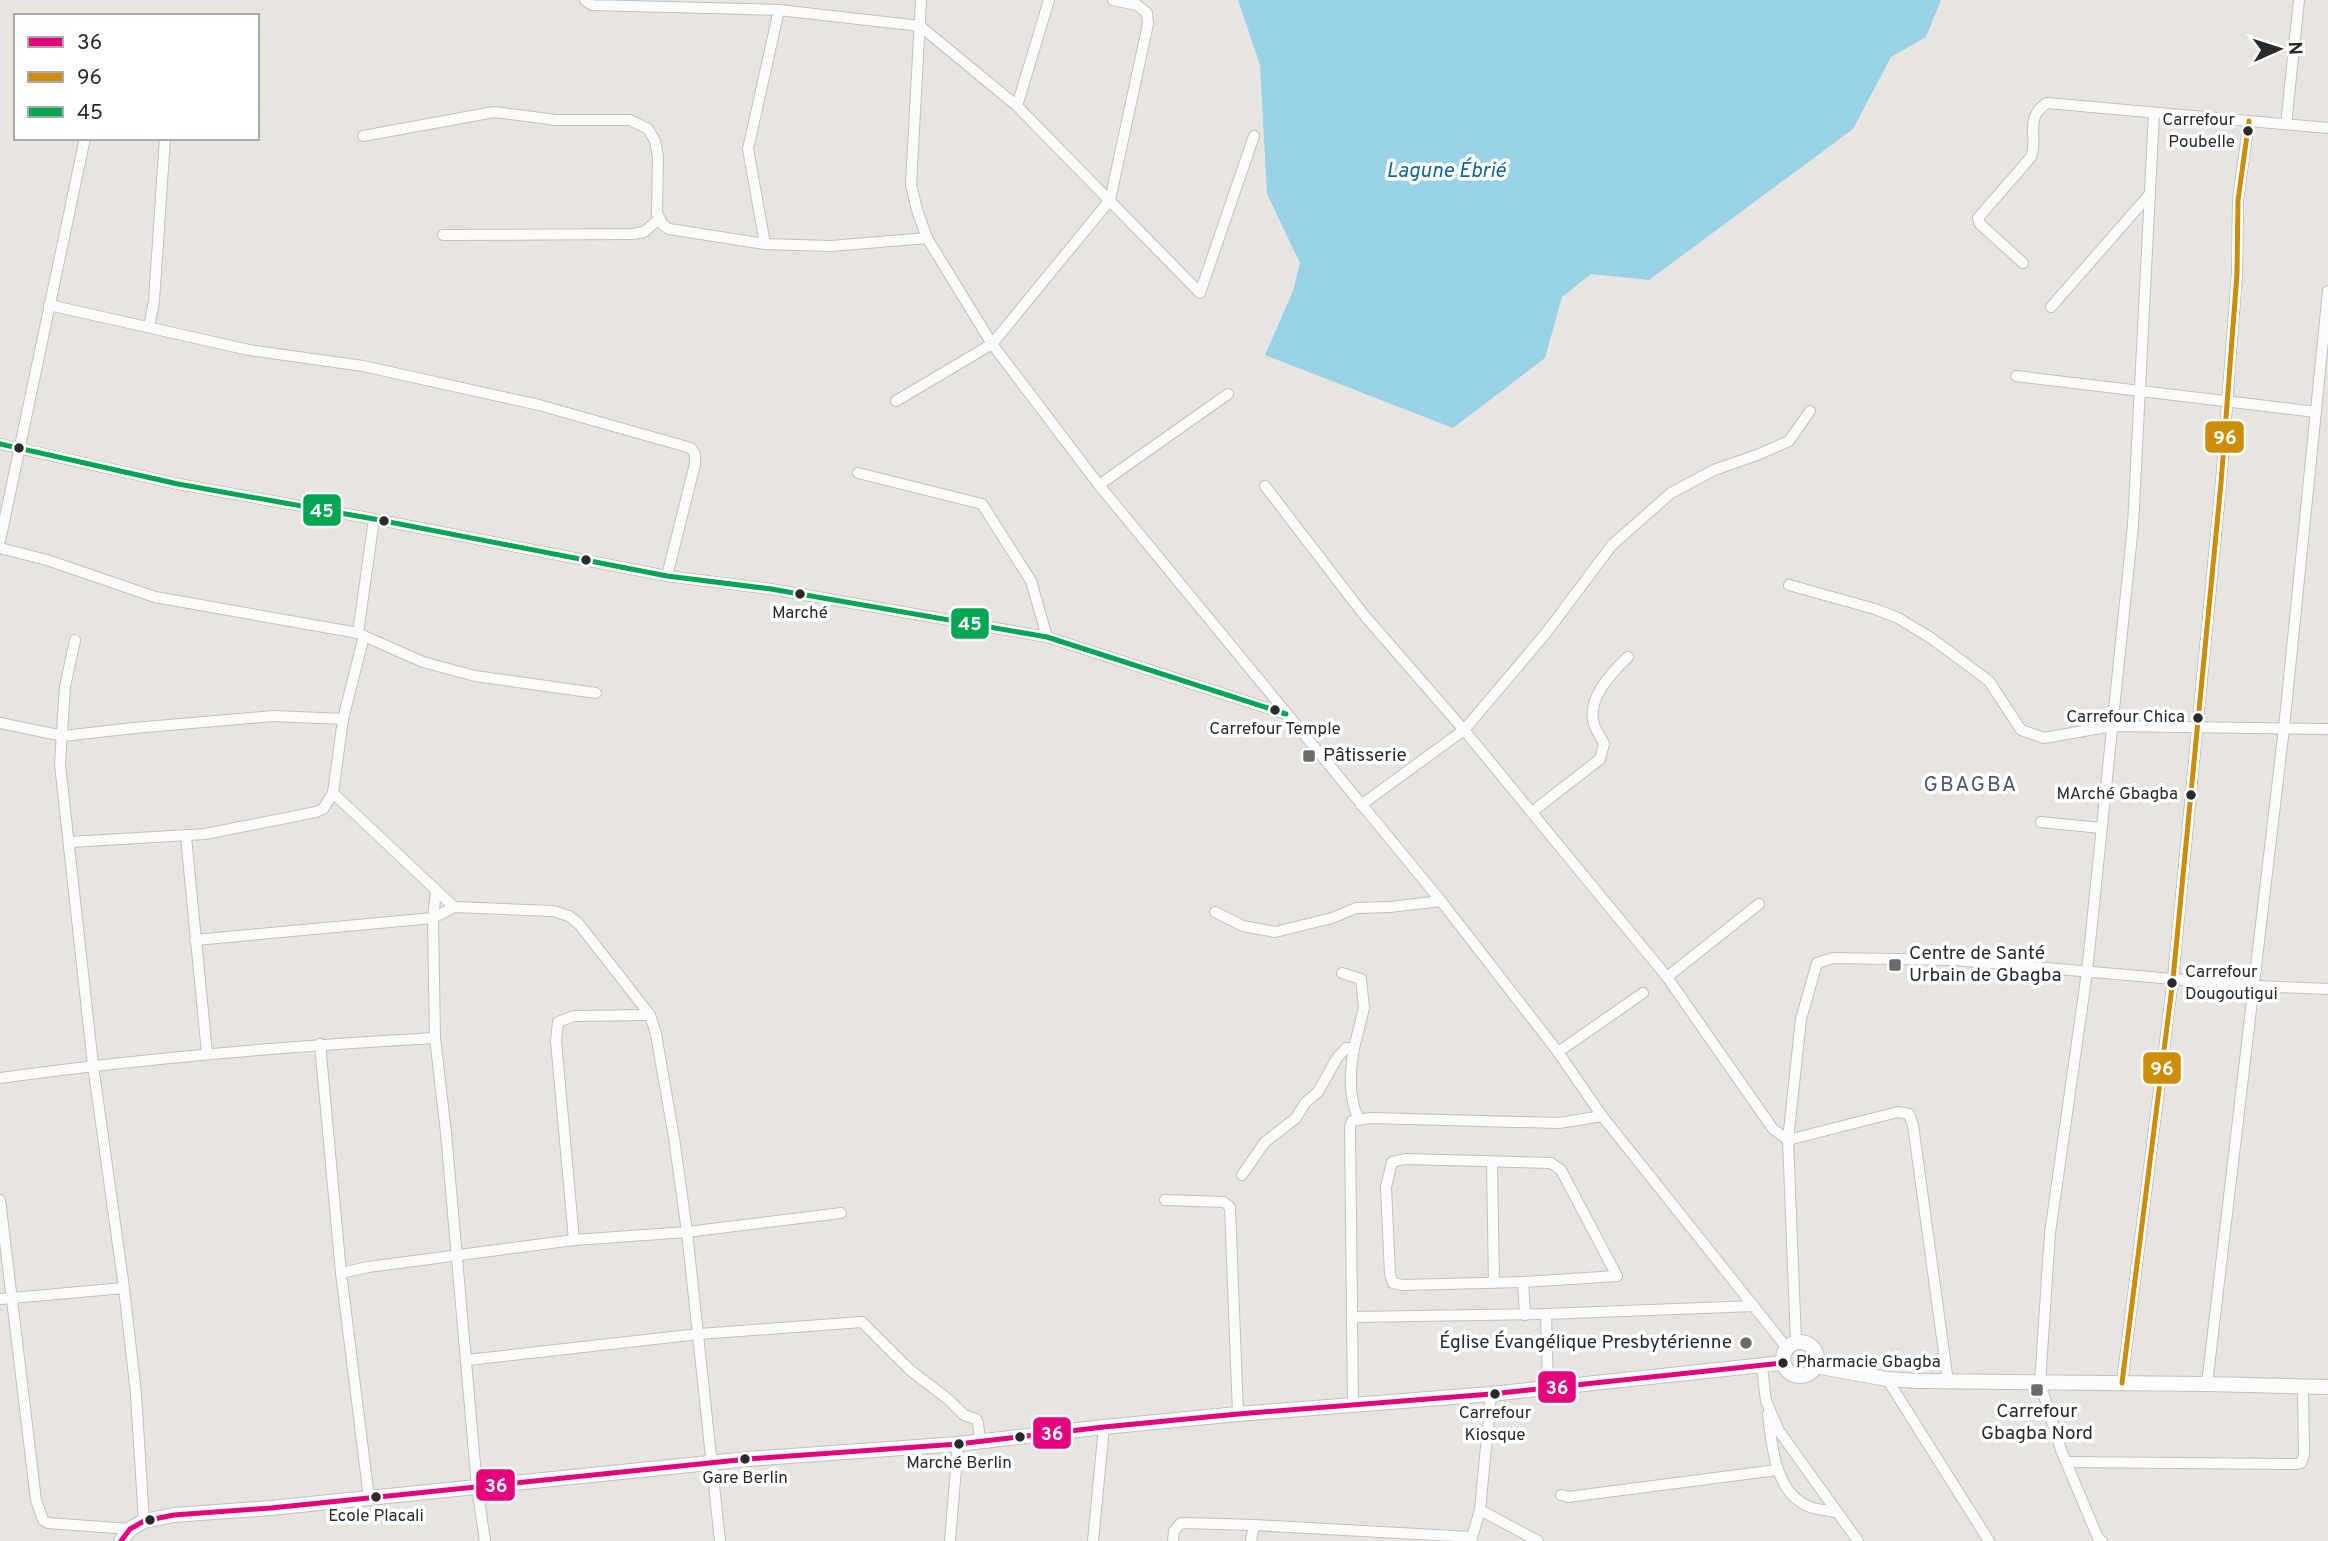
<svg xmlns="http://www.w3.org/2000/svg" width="2328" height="1541" font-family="Overpass,sans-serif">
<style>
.water{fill:#98d2e6}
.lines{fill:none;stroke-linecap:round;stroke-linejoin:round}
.minor-casing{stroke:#c1c1c1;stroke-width:12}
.tertiary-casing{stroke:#c1c1c1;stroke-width:16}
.minor{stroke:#fcfbfa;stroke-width:10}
.tertiary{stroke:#fcfbfa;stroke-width:14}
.bus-1-casing{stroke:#fff;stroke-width:10}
.bus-2-casing{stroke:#fff;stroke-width:10}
.bus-3-casing{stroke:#fff;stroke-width:10}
.bus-1{stroke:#e5007d;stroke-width:5}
.bus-2{stroke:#ce8d08;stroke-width:5}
.bus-3{stroke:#00a651;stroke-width:5}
.bus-dot{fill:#2a2a2a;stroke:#fff;stroke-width:2.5}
.poi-dot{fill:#6c6b6a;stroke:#fff;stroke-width:2.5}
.labels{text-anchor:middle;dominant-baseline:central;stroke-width:7;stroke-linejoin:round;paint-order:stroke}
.bus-label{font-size:17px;fill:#2a2a2a;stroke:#fff}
.poi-label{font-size:19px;fill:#2a2a2a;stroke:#fff;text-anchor:start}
.water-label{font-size:21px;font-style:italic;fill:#146994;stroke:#fff}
.neighbourhood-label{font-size:21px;letter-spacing:2px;fill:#4d5579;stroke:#fff}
.line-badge{stroke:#fff;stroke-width:2.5}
.badge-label{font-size:19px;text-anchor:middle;font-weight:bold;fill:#fff}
</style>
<rect width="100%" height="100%" fill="#e8e5e0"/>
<!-- water -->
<path class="water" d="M 1238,0 L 1941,0 L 1926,37 L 1891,57 L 1853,129 L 1649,280 L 1591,274 L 1562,297 L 1545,358 L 1453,428 L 1265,355 L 1293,291 L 1300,263 L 1267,194 L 1260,65 Z"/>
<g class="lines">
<defs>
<g id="minor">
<path d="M 585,0 L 592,5 L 779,10 L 920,26 L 1017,106 L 1200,293 L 1254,136"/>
<path d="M 921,0 L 911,185 L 917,210 L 927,238 L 992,344 L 1099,485 L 1441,901 L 1558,1052 L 1602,1116 L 1787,1348"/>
<path d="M 1017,106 L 1049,0"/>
<path d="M 2286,124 L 2299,0"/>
<path d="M 363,136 L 494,112 L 556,120 L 630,120 L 648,129 L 655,141 L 658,156 L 657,213 L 663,225 L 669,229 L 765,244 L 831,246 L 927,238"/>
<path d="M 443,235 L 633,234 L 644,232 L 659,219"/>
<path d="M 765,244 L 748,149 L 779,10"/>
<path d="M 2023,263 L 1980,224 L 1978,218 L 2031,157 C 2039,136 2023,119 2047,103 L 2328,128"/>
<path d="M 49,305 L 249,350 L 363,366 L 539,405 L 691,448 L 695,454 L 695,464 L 667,576"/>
<path d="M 2051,307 L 2149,195"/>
<path d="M 149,327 L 154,301 L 165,138"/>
<path d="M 2016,376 L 2316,412"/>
<path d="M 896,401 L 992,344 L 1110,200 L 1148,24 L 1147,13 L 1137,5 L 1113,0"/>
<path d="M 0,444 L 178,484 L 374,519 L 667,576 L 771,589 L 1047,637 L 1286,714"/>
<path d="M 858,473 L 982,504 L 1031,581 L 1047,637"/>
<path d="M 1099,485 L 1228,394"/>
<path d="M 1265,486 L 1364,615 L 1464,730 L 1667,977 L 1773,1129 L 1788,1140"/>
<path d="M 0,541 L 85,138"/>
<path d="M 0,548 L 47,560 L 155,597 L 358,633"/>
<path d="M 1789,585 L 1875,609 L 1898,618 L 1931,638 L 1989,681 L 2021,730 L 2044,738 L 2112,726 L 2328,729"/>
<path d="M 364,636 L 423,662 L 475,676 L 596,693"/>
<path d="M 75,640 L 65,687 L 60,764 L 93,1065 L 124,1288 L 136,1394 L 144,1521"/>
<path d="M 0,723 L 63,736 L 134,728 L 274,716 L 343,719"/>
<path d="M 333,793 L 454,907"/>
<path d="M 1361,805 L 1464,730 L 1546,633 L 1612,545 L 1671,493 L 1714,470 L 1757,455 L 1789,441 L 1810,411"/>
<path d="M 1532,812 L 1600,759 L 1604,744 C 1601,737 1596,731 1594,724 C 1586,699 1612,672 1628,657"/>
<path d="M 2041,822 L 2101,828"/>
<path d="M 186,837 L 207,1053"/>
<path d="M 70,842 L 205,834 L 316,812 L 323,809 L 333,793 L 343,719 L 364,636 L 358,633 L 374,519"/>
<path d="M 436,891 L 433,918 L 435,1038 L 446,1133 L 477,1487 L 485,1541"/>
<path d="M 1215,912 L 1243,926 L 1275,932 L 1332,918 L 1356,908 L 1390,907 L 1441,901"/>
<path d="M 195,940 L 433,918 L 454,907 L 553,911 L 569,916 L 579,924 L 650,1015 L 656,1034 L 674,1138 L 687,1232 L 720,1541"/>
<path d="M 1342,973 L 1361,979 L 1364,1008 L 1354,1048"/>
<path d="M 1667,977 L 1759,904"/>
<path d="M 320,1044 L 341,1273"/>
<path d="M 1558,1052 L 1643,993"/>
<path d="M 0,1078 C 144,1058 289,1046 435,1038"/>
<path d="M 1788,1140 L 1898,1112 L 1909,1114 L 1913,1125 L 1948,1382"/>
<path d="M 1492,1162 L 1494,1283"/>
<path d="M 1242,1175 L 1265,1142 L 1296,1118 L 1305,1103 L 1318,1092 L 1337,1058 L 1346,1048 L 1354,1048 C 1350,1070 1348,1099 1359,1119"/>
<path d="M 0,1200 L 36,1500 L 43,1520 L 48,1523 L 130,1529"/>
<path d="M 1165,1200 L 1224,1202 L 1230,1207 L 1238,1414"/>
<path d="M 574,1240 L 556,1041 L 558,1022 L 574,1016 L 650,1015"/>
<path d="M 1523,1282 L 1402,1285 L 1393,1283 L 1390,1274 L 1386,1187 L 1392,1162 L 1405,1159 L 1551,1163 L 1561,1170 L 1617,1276 L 1523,1282 L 1525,1315"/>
<path d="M 0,1299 L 124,1288"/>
<path d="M 1546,1314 L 1548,1388"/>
<path d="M 1353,1317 L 1546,1314 L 1754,1306"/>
<path d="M 1796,1342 L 1788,1140 L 1801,1019 L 1817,963 L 1833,958 L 1955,960 L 2254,986 L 2328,989"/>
<path d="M 467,1360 L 699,1334 L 862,1322 L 910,1370 L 949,1400 L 964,1415 L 976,1419 L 978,1423 L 980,1441"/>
<path d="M 1762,1367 L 1766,1401 L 1779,1431 L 1858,1541"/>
<path d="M 1887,1379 L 1989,1541"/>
<path d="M 2122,1383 L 2173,979 L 2221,483 L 2237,274 L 2238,200 L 2249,121"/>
<path d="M 2207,1384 L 2284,728 L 2328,291"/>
<path d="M 1353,1405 L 1350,1127 L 1352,1121 L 1370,1118 L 1559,1123 L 1602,1116"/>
<path d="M 1768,1414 C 1772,1447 1775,1496 1813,1508 C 1820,1510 1828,1510 1835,1512"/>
<path d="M 2066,1462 L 2297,1464 L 2301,1463 L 2304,1455 L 2303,1387"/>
<path d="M 1561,1495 L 1568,1497 L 1777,1470"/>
<path d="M 369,1498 L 341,1273 L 368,1267 L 574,1240 L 687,1232 L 841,1213"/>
<path d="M 1480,1510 L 1538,1541"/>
<path d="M 950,1541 L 958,1444"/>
<path d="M 1093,1541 L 1104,1427"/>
<path d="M 1173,1541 L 1174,1531 L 1181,1523 L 1254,1525"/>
<path d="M 1251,1541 L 1254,1525 L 1472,1537"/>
<path d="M 1471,1541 L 1480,1510 L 1491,1394"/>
<path d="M 2102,1541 L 2098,1538 L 2061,1450 L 2040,1383 L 2050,1233 L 2087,972 L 2133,525 L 2154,113"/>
</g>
<g id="tertiary">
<circle cx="1800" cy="1359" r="17"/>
<path d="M 1815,1366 L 1887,1379 L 1919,1381 L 2207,1384 L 2328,1387"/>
<path d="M 121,1541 L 130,1529 L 144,1521 L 174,1515 L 271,1508 L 748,1459 L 958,1444 L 1104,1427 L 1238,1414 L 1491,1394 L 1783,1363"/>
</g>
</defs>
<!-- minor casing -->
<use href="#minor" class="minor-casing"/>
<!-- tertiary casing -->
<use href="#tertiary" class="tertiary-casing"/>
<!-- minor -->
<use href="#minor" class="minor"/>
<!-- tertiary -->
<use href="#tertiary" class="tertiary"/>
<defs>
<path id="bus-1" d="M 121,1541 L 130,1529 L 144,1521 L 174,1515 L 271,1508 L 748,1459 L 958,1444 L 1104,1427 L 1238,1414 L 1491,1394 L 1783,1363"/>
<path id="bus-2" d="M 2122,1383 L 2173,979 L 2221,483 L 2237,274 L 2238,200 L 2249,121"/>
<path id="bus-3" d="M 0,444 L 178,484 L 374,519 L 667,576 L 771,589 L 1047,637 L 1286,714"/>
</defs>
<!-- bus-1 casing -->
<use href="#bus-1" class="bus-1-casing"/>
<!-- bus-2 casing -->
<use href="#bus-2" class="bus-2-casing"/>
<!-- bus-3 casing -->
<use href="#bus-3" class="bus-3-casing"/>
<!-- bus-1 -->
<use href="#bus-1" class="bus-1"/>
<!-- bus-2 -->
<use href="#bus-2" class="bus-2"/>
<!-- bus-3 -->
<use href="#bus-3" class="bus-3"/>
</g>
<!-- markers -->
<g class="bus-dot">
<circle cx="2248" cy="131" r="6"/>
<circle cx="19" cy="448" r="6"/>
<circle cx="384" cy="521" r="6"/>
<circle cx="586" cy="560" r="6"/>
<circle cx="800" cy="594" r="6"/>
<circle cx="1275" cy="710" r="6"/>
<circle cx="2198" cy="718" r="6"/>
<circle cx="2191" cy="795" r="6"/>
<circle cx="2172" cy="983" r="6"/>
<circle cx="1783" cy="1363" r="6"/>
<circle cx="1495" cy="1394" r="6"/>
<circle cx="1020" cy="1437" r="6"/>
<circle cx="959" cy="1444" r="6"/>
<circle cx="745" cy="1459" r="6"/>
<circle cx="376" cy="1497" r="6"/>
<circle cx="150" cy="1520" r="6"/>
</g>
<g class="poi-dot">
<rect x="1302" y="749" width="14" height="14" rx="3.5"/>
<rect x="1888" y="958" width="14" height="14" rx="3.5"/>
<circle cx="1746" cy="1343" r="7"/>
<rect x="2030" y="1383" width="14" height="14" rx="3.5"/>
</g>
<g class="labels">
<!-- bus labels -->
<g class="bus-label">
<text x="2235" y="121" text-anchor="end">Carrefour<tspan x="2235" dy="22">Poubelle</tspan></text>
<text x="800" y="614">Marché</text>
<text x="2185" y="718" text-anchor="end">Carrefour Chica</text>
<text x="1275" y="730">Carrefour Temple</text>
<text x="2178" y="795" text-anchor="end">MArché Gbagba</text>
<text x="2185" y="973" text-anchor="start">Carrefour<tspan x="2185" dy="22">Dougoutigui</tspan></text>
<text x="1796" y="1363" text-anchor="start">Pharmacie Gbagba</text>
<text x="1495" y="1414">Carrefour<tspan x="1495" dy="22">Kiosque</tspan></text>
<text x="959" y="1464">Marché Berlin</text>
<text x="745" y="1479">Gare Berlin</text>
<text x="376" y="1517">Ecole Placali</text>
</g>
<!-- poi labels -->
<g class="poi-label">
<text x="1323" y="756">Pâtisserie</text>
<text x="1909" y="954">Centre de Santé<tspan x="1909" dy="22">Urbain de Gbagba</tspan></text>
<text x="1732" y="1343" text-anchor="end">Église Évangélique Presbytérienne</text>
<text x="2037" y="1412" text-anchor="middle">Carrefour<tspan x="2037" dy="22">Gbagba Nord</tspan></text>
</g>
<!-- water labels -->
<g class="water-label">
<text x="1446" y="171">Lagune Ébrié</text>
</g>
<!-- neighbourhood labels -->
<g class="neighbourhood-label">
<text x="1971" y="785">GBAGBA</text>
</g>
</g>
<g class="line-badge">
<rect x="2204" y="420" width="41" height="34" rx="7" fill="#ce8d08"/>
<rect x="302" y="493" width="40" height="34" rx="7" fill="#00a651"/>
<rect x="950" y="607" width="40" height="33" rx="7" fill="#00a651"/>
<rect x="2142" y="1051" width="40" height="34" rx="7" fill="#ce8d08"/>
<rect x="1537" y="1370" width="40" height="34" rx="7" fill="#e5007d"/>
<rect x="1032" y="1416" width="40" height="34" rx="7" fill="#e5007d"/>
<rect x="475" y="1468" width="41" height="34" rx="7" fill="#e5007d"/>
</g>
<g class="badge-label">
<text x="2225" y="444">96</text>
<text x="322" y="517">45</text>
<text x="970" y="630">45</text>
<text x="2162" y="1075">96</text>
<text x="1557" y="1394">36</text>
<text x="1052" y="1440">36</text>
<text x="496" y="1492">36</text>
</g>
<!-- legend -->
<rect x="14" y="14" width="245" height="126" fill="#ffffff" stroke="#aaaaaa" stroke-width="2"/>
<rect x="28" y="37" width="35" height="10" fill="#e5007d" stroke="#aaaaaa" stroke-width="2"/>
<text x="77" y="49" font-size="21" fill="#2a2a2a">36</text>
<rect x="28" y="72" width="35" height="10" fill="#ce8d08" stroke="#aaaaaa" stroke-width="2"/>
<text x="77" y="84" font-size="21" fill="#2a2a2a">96</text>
<rect x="28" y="107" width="35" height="10" fill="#00a651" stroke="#aaaaaa" stroke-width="2"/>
<text x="77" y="119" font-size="21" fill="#2a2a2a">45</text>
<!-- north arrow -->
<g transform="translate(2279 49) rotate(87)" stroke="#ffffff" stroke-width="5" paint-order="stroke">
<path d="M0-5L12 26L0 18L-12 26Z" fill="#2a2a2a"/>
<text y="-10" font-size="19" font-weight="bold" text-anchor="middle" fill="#2a2a2a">N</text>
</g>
</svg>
